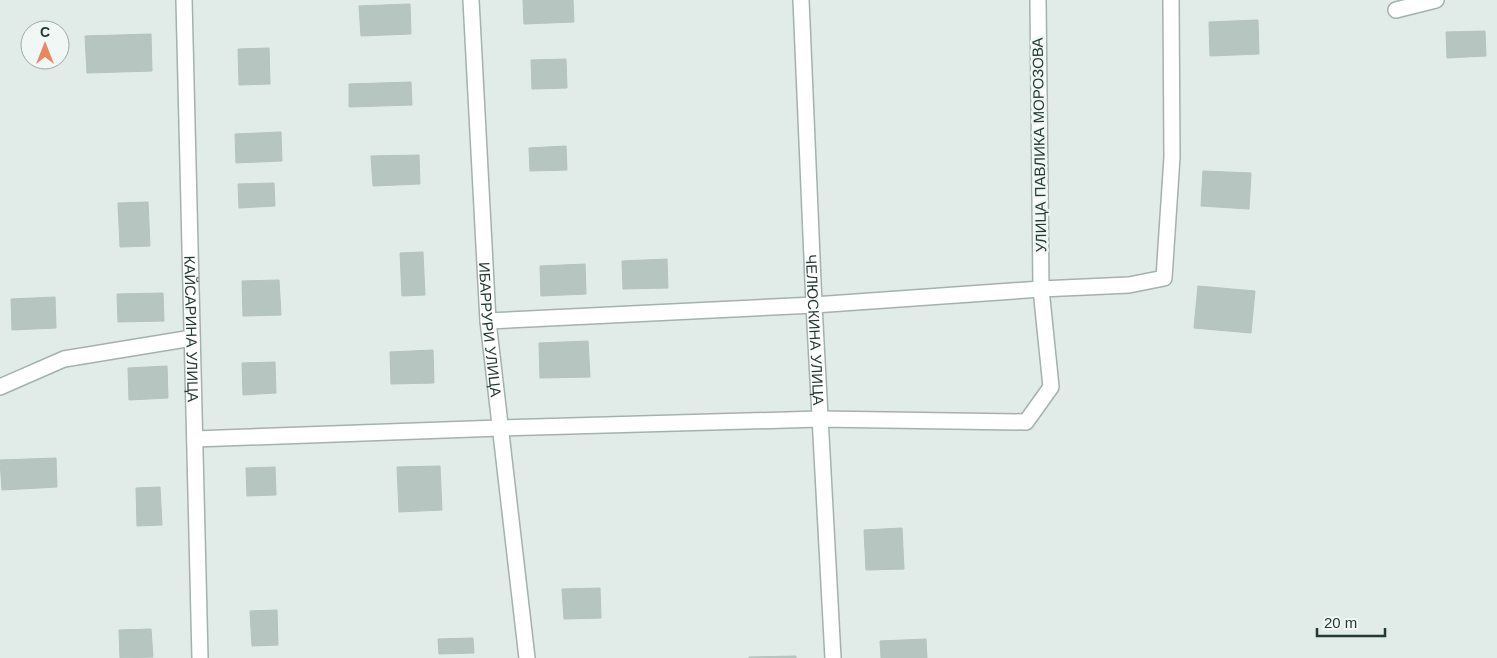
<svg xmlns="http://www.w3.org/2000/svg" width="1497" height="658" font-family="Helvetica,sans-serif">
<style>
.building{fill:#b6c5c0;stroke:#b4c4be}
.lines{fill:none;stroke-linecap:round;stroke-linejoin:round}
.street-casing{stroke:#a4b2ae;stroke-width:18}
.street{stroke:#fff;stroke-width:15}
.labels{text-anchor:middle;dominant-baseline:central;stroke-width:5;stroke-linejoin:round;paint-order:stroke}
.street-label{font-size:15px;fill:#223a35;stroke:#f1f7f4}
</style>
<rect width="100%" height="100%" fill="#e1ebe7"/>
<!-- building -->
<g class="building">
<path d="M 523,0 L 573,0 L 574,22 L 524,24 Z"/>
<path d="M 410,4 L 411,34 L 361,36 L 359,6 Z"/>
<path d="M 1258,20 L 1259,54 L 1210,56 L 1209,22 Z"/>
<path d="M 1485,31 L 1486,56 L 1447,58 L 1446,32 Z"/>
<path d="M 151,34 L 152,71 L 87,73 L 85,36 Z"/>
<path d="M 269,48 L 270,84 L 239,85 L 238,49 Z"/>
<path d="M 566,59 L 567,88 L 532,89 L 531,60 Z"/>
<path d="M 411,82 L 412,105 L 349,107 L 349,84 Z"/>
<path d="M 281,132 L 282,161 L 236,163 L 235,134 Z"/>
<path d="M 566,146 L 567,170 L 530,171 L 529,148 Z"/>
<path d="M 419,155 L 420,184 L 373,186 L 371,156 Z"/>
<path d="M 1203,171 L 1251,173 L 1249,209 L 1201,206 Z"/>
<path d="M 274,183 L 275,206 L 239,208 L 238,184 Z"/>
<path d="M 148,202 L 150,246 L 120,247 L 118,203 Z"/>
<path d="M 423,252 L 425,295 L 402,296 L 400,253 Z"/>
<path d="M 667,259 L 668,288 L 623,289 L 622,261 Z"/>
<path d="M 585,264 L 586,294 L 541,296 L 540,266 Z"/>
<path d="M 279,280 L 281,315 L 243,316 L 242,281 Z"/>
<path d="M 1198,286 L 1255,291 L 1251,333 L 1194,328 Z"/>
<path d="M 163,293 L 164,321 L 118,322 L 117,294 Z"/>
<path d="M 55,297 L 56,328 L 12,330 L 11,299 Z"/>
<path d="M 588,341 L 590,377 L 540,378 L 539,343 Z"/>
<path d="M 433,350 L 434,383 L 391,384 L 390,352 Z"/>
<path d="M 275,362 L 276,393 L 243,395 L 242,363 Z"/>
<path d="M 167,366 L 168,398 L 129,400 L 128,368 Z"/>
<path d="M 56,458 L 57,487 L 2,490 L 0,460 Z"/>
<path d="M 440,466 L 442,510 L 399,512 L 397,467 Z"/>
<path d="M 275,467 L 276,495 L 247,496 L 246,468 Z"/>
<path d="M 160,487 L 162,525 L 137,526 L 136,488 Z"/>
<path d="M 902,528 L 904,569 L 866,570 L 864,530 Z"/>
<path d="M 600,588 L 601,618 L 564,619 L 562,589 Z"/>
<path d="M 277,610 L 278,645 L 252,646 L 250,611 Z"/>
<path d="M 151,629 L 153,657 L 120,658 L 119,630 Z"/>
<path d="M 473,638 L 474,653 L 439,654 L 438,639 Z"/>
<path d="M 926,639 L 927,658 L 881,658 L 880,641 Z"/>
<path d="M 796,656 L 796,658 L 749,658 L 749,657 Z"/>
</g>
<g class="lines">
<defs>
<g id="street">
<path id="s1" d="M 184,0 L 200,658"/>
<path id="s2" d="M 471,0 L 488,321 L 527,658"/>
<path id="s3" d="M 801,0 L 814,305 L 833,658"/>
<path d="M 1396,10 L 1436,0"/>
<path d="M 488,321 L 814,305 L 1041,289 L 1129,285 L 1164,278 L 1172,157 L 1171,0"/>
<path d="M 0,387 L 64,359 L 192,338"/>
<path d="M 195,439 L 500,428 L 820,419 L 1026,422 L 1051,387 L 1041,289 L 1038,0"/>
</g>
</defs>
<!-- street casing -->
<use href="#street" class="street-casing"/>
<!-- street -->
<use href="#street" class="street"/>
</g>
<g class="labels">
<!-- street labels -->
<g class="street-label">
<text transform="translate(1039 145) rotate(-91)">УЛИЦА ПАВЛИКА МОРОЗОВА</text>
<text stroke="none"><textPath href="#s1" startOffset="329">КАЙСАРИНА УЛИЦА</textPath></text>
<text stroke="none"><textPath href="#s3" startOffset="330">ЧЕЛЮСКИНА УЛИЦА</textPath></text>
<text stroke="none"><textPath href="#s2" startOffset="330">ИБАРРУРИ УЛИЦА</textPath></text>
</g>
</g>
<!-- north arrow -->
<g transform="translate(45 45)"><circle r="24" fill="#f1f7f4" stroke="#9eaba8"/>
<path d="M0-4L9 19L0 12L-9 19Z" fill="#e98760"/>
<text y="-8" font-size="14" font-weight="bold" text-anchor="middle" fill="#223a35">С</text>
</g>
<!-- scale -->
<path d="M1317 628v8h68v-8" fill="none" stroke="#223a35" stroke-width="2.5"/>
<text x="1324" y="628" font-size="15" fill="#223a35" stroke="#f1f7f4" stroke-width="4" paint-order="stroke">20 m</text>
</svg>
